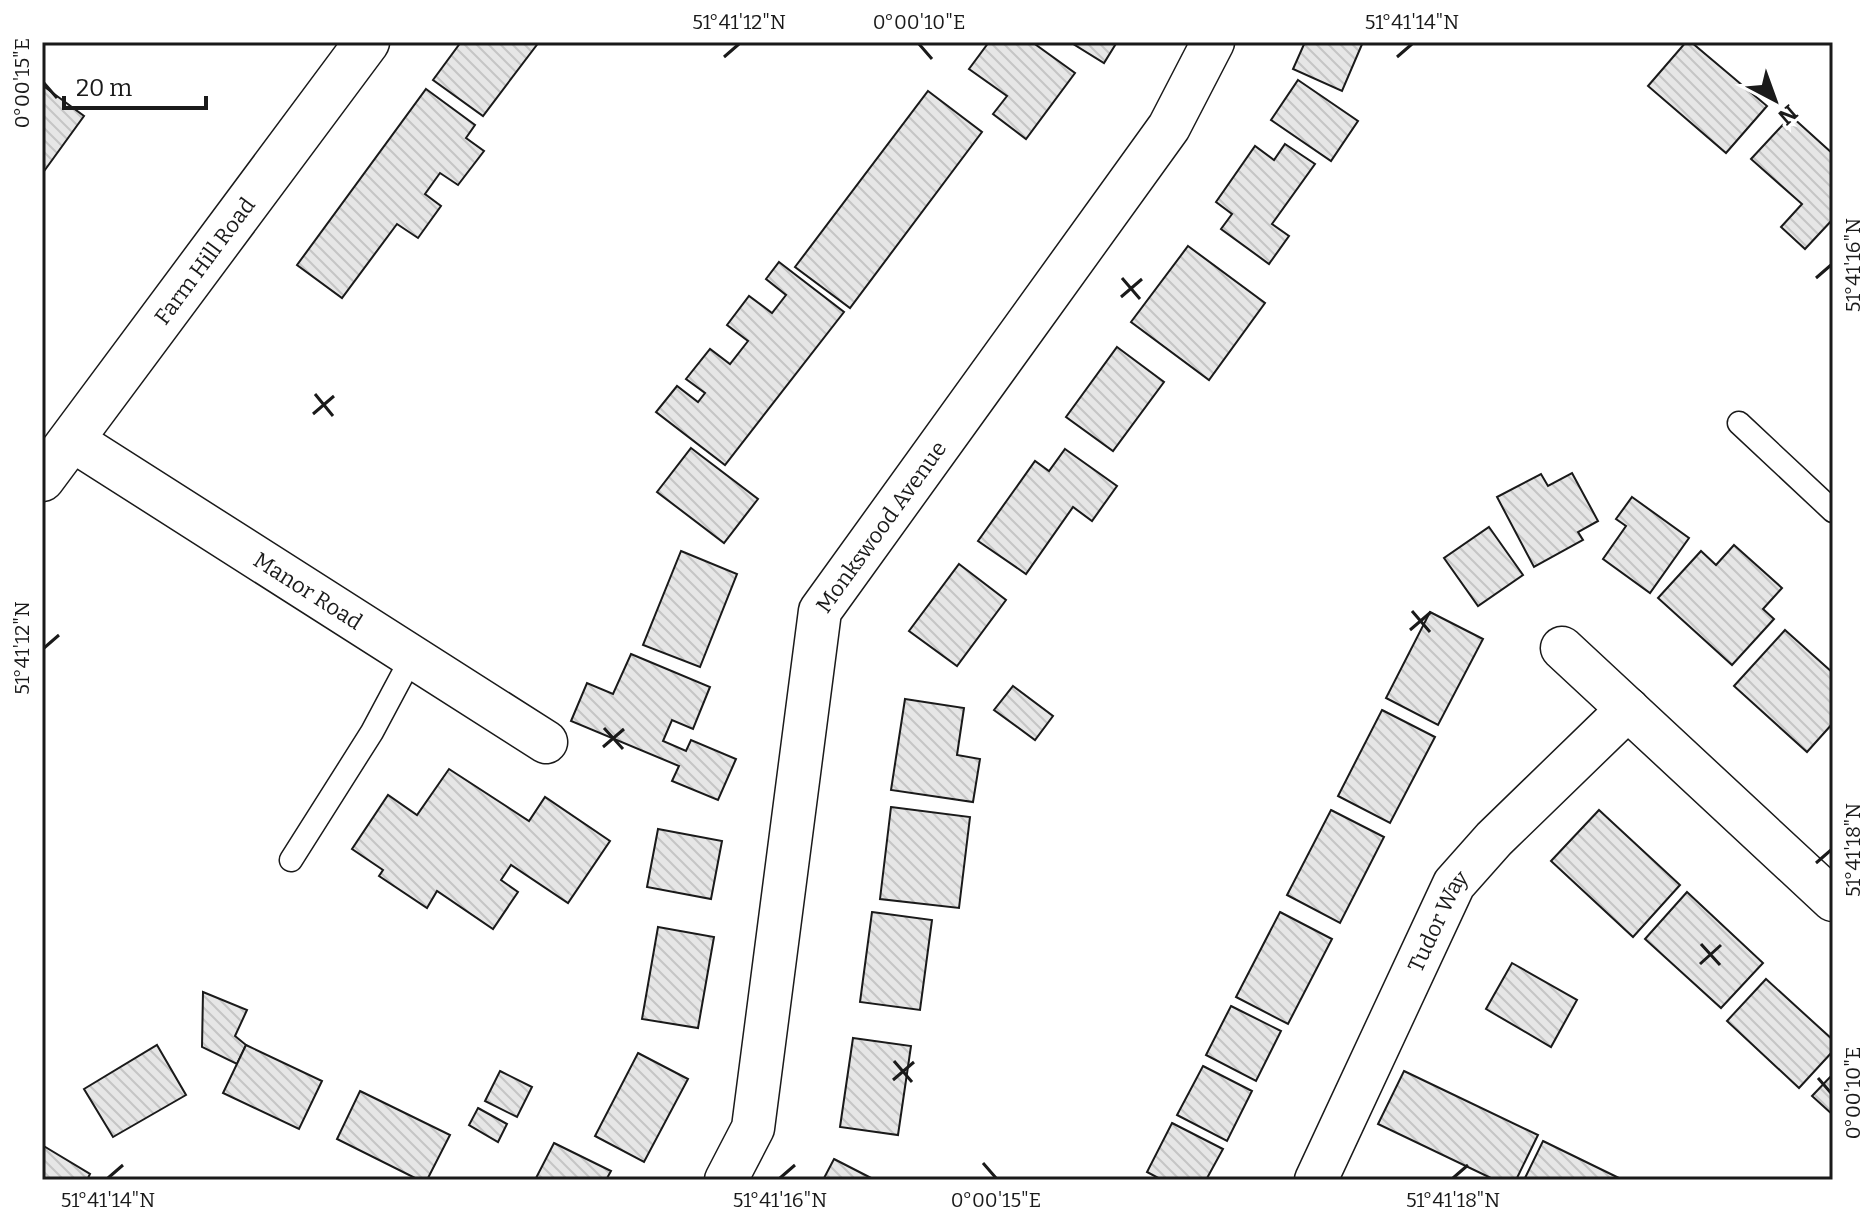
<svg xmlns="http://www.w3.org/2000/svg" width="1875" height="1222" font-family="Bitter,serif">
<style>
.building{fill:url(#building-back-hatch);stroke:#1a1a1a;stroke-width:2}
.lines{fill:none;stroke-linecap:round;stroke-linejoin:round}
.lane-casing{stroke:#1a1a1a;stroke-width:25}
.street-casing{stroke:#1a1a1a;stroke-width:45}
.secondary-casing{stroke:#1a1a1a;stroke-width:47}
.lane{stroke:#fff;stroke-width:22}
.street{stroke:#fff;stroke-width:42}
.secondary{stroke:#fff;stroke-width:44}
.ticks{fill:none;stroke:#1a1a1a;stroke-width:3}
.labels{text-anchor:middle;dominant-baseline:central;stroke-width:6;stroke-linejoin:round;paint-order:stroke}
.street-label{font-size:22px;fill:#1a1a1a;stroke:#fff}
.neatline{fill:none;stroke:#1a1a1a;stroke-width:3}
.ticks-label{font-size:20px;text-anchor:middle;fill:#1a1a1a}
</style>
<defs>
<pattern id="building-back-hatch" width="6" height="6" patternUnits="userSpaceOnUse" patternTransform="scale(2)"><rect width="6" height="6" fill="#e6e6e6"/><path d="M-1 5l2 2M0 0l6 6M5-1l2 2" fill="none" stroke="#c5c5c5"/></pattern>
</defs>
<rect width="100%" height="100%" fill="#fff"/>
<!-- building -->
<g class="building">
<path d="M 461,42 L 539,42 L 483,116 L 433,80 Z"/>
<path d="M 989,42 L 1032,42 L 1075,73 L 1026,139 L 993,114 L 1007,96 L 969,69 Z"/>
<path d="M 1070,42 L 1117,42 L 1104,63 Z"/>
<path d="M 1305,42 L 1363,42 L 1342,91 L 1293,69 Z"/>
<path d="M 1686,42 L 1691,42 L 1767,106 L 1726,153 L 1648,86 Z"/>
<path d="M 1298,80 L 1358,121 L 1331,161 L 1271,120 Z"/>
<path d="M 42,85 L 84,116 L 42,174 Z"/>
<path d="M 426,89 L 475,125 L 466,138 L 484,151 L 458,185 L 440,173 L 425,194 L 441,206 L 418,238 L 397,224 L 342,298 L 297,265 Z"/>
<path d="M 928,91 L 982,132 L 850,308 L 795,267 Z"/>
<path d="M 1791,116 L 1833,154 L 1833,219 L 1805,249 L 1781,227 L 1802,204 L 1751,159 Z"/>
<path d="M 1285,144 L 1315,164 L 1272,224 L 1289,236 L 1269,264 L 1221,229 L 1232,214 L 1216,202 L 1255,146 L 1274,160 Z"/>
<path d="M 1188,246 L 1265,303 L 1209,380 L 1131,322 Z"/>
<path d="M 779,262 L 844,312 L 725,465 L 656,412 L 677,386 L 698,402 L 705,393 L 686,379 L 710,349 L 730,364 L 748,341 L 727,325 L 749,296 L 772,313 L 786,295 L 766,279 Z"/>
<path d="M 1117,347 L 1164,382 L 1113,451 L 1066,417 Z"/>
<path d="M 691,448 L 758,499 L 724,543 L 657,492 Z"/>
<path d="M 1065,449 L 1117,486 L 1092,521 L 1073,507 L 1026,574 L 978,541 L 1035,461 L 1049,471 Z"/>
<path d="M 1572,473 L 1598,521 L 1578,532 L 1583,540 L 1534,567 L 1497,497 L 1541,474 L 1548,486 Z"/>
<path d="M 1632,497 L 1689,538 L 1650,593 L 1603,559 L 1626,526 L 1616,519 Z"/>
<path d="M 1489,527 L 1523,575 L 1478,606 L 1444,558 Z"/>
<path d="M 1734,545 L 1782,588 L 1763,609 L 1774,619 L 1732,665 L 1658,598 L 1701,551 L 1716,565 Z"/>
<path d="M 681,551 L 737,574 L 700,667 L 643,645 Z"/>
<path d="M 959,564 L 1006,600 L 957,666 L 909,631 Z"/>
<path d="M 1430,612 L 1483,639 L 1438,725 L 1386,698 Z"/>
<path d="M 1785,630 L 1833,673 L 1833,723 L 1807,752 L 1734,686 Z"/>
<path d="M 631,654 L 710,687 L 693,729 L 672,720 L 663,741 L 686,751 L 691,740 L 736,759 L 718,800 L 672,781 L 679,766 L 571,721 L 587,683 L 613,694 Z"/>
<path d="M 1013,686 L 1053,716 L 1035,740 L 994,710 Z"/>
<path d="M 905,699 L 964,708 L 957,755 L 980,759 L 973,802 L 891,790 Z"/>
<path d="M 1382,710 L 1435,737 L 1390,823 L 1338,796 Z"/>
<path d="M 449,769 L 529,821 L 545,797 L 610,841 L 568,903 L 511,865 L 501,880 L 518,892 L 493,929 L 437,891 L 427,908 L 379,876 L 383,870 L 352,849 L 388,795 L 417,815 Z"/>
<path d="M 891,807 L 970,817 L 959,908 L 880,899 Z"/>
<path d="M 1331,810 L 1384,837 L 1340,923 L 1287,895 Z"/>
<path d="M 1599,810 L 1680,885 L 1633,937 L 1551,861 Z"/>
<path d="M 658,829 L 722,841 L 711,899 L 647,887 Z"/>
<path d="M 1687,892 L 1763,963 L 1721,1008 L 1645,939 Z"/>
<path d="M 872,912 L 932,920 L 920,1010 L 860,1002 Z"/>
<path d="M 1280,912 L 1332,939 L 1288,1024 L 1236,997 Z"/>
<path d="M 658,927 L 714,937 L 698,1028 L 642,1019 Z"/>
<path d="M 1512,963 L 1577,1000 L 1551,1047 L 1486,1009 Z"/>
<path d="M 1766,979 L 1833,1040 L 1833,1051 L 1799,1088 L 1727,1021 Z"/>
<path d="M 203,992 L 247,1010 L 235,1036 L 246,1045 L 237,1064 L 202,1047 Z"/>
<path d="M 1231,1006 L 1281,1031 L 1256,1081 L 1206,1055 Z"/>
<path d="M 853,1038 L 911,1046 L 898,1135 L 840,1127 Z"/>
<path d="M 157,1045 L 186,1095 L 113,1137 L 84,1089 Z"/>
<path d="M 246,1045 L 322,1081 L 299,1129 L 223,1093 Z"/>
<path d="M 638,1053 L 688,1079 L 644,1162 L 595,1136 Z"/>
<path d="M 1203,1066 L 1252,1091 L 1227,1141 L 1177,1115 Z"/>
<path d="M 500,1071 L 532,1087 L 517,1117 L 485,1101 Z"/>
<path d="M 1404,1071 L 1538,1135 L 1516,1180 L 1495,1180 L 1378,1124 Z"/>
<path d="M 1833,1074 L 1833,1115 L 1812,1096 Z"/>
<path d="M 360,1091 L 450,1135 L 427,1180 L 419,1180 L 337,1139 Z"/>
<path d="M 478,1108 L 507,1124 L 498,1142 L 469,1125 Z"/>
<path d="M 1172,1123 L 1223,1149 L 1206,1180 L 1162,1180 L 1147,1172 Z"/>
<path d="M 1543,1141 L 1623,1180 L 1524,1180 Z"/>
<path d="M 554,1143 L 611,1171 L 606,1180 L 535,1180 Z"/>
<path d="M 42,1145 L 90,1174 L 87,1180 L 42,1180 Z"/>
<path d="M 834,1159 L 875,1180 L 823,1180 Z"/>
</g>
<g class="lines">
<defs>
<g id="lane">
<path d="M 1739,423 L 1833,511"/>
<path d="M 291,860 L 372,732 L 412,657"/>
</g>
<g id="street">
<path id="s1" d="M 72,440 L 546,742"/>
<path d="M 1562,648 L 1833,900"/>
<path id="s2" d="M 726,1180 L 753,1128 L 820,611 L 1169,127 L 1213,42"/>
<path id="s3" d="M 1316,1180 L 1454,884 L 1494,839 L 1628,709"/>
</g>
<g id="secondary">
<path id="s4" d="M 42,479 L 367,42"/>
</g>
</defs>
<!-- lane casing -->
<use href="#lane" class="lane-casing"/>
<!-- street casing -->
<use href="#street" class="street-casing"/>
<!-- secondary casing -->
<use href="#secondary" class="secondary-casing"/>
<!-- lane -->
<use href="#lane" class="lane"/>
<!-- street -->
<use href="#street" class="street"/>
<!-- secondary -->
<use href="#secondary" class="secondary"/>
</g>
<!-- ticks -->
<path class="ticks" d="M 919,44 L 932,59M 724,57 L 739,44M 1397,57 L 1412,44M 44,83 L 57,98M 1122,278 L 1140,299M 1816,278 L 1831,265M 1121,297 L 1142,279M 315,394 L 333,416M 313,414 L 334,396M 1412,611 L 1430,632M 1410,630 L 1431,612M 44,648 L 59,635M 604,728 L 623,749M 603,747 L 624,729M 1816,863 L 1831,850M 1701,944 L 1720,965M 1700,964 L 1721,945M 894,1061 L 912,1082M 1818,1078 L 1831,1093M 893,1080 L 914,1062M 983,1163 L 996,1178M 108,1178 L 123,1165M 780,1178 L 795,1165M 1453,1178 L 1468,1165"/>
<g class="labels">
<!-- street labels -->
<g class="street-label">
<text stroke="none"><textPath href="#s4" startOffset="272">Farm Hill Road</textPath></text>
<text stroke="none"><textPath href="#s2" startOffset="684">Monkswood Avenue</textPath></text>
<text stroke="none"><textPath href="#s1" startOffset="280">Manor Road</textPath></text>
<text stroke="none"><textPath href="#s3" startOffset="286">Tudor Way</textPath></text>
</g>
</g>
<!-- border -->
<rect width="1875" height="1222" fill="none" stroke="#ffffff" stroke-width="88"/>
<!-- north arrow -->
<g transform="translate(1775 100) rotate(139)" stroke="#ffffff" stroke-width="6" paint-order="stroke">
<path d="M0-6L14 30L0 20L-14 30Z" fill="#1a1a1a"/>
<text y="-12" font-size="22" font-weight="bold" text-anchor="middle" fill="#1a1a1a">N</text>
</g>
<!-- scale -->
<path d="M64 96v12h142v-12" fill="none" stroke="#1a1a1a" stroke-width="4"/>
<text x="76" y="96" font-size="24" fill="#1a1a1a" stroke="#ffffff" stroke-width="6" paint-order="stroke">20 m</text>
<rect x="44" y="44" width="1787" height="1134" class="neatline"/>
<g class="ticks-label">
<text x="739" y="29">51°41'12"N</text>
<text x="919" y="29">0°00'10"E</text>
<text x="1412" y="29">51°41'14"N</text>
<text transform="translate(22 83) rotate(-90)" y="7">0°00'15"E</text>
<text transform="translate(1853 265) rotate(-90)" y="7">51°41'16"N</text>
<text transform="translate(22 648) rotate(-90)" y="7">51°41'12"N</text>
<text transform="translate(1853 850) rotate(-90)" y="7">51°41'18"N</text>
<text transform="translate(1853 1093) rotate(-90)" y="7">0°00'10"E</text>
<text x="108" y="1207">51°41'14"N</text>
<text x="780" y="1207">51°41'16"N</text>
<text x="996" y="1207">0°00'15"E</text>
<text x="1453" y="1207">51°41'18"N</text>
</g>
</svg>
